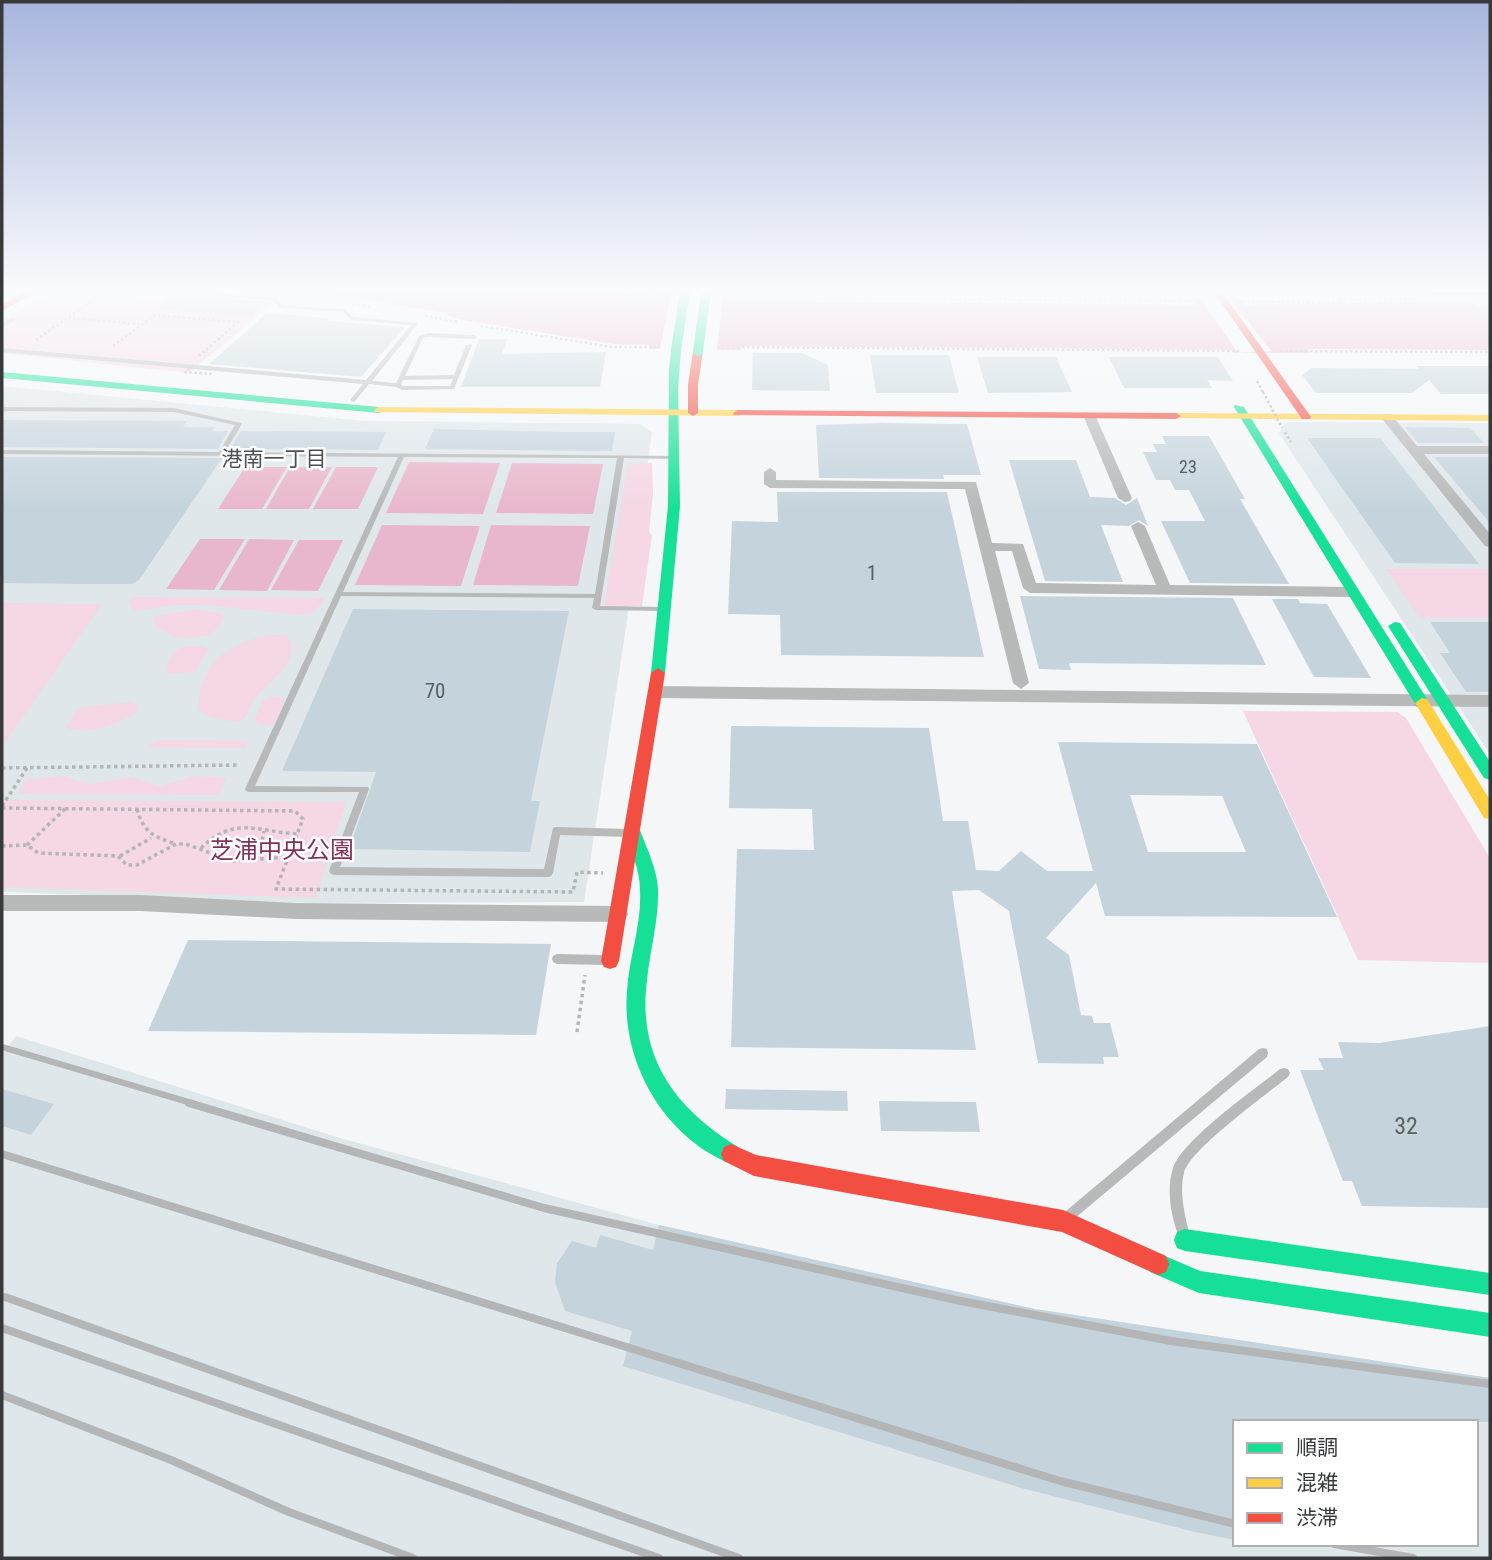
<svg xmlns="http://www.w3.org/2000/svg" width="1492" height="1560" font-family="'Roboto Condensed','Noto Sans JP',sans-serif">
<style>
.built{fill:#dfe7eb;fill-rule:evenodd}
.green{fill:#f5d7e5}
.water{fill:#e9b7cd}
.pier{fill:#f4f6f8}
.building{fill:#c5d4dc;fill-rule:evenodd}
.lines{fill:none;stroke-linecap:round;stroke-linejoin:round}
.path-far1{stroke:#b4b5b7;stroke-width:2.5;stroke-dasharray:2.5 2.5;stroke-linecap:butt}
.path{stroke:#b4b5b7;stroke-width:3.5;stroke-dasharray:3.5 3.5;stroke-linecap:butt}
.lane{fill:#b8b9b9;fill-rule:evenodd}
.street{fill:#b8b9b9;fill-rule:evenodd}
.fast{fill:#16e098;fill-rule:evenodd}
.slow{fill:#ffcf43;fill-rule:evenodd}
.jam{fill:#f24e42;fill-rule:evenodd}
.rail-far1{stroke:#b3b5b6;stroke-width:6}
.rail{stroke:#b3b5b6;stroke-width:8}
.path-bridge{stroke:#b4b5b7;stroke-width:2.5;stroke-dasharray:2.5 2.5;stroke-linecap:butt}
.fast-bridge{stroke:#16e098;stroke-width:10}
.labels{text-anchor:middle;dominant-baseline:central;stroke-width:5;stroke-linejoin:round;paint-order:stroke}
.far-number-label{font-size:18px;fill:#5a6062}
.far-neighbourhood-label{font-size:21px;fill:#4e5153;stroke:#fff}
.number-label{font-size:21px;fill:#5a6062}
.park-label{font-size:24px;fill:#84305a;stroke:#fff}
.near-number-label{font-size:24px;fill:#5a6062}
</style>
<rect width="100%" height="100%" fill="#f4f6f8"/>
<!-- built -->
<g class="built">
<path d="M 2,386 L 364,421 L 639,424 L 652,432 L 626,627 L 584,902 L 309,903 L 2,892 Z"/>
<path d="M 1290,422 L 1490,423 L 1490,754 L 1279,433 L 1285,424 Z"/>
<path d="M 16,1036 L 340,1138 L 659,1225 L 1035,1309 L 1490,1378 L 1490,1558 L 2,1558 L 2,1054 ZM 1235,1422 L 1476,1422 L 1476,1544 L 1235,1544 Z"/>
</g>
<!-- green -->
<g class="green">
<path d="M 53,292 L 115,292 L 110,295 L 162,300 L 168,296 L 272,304 L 189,373 L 2,353 L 2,320 Z"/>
<path d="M 628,463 L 652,463 L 653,494 L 649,532 L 652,535 L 642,606 L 604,607 Z"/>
<path d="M 1386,569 L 1490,569 L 1490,618 L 1420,618 Z"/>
<path d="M 132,597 L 325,598 L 315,612 L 301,615 L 205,605 L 175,605 L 134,611 L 129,602 Z"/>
<path d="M 2,603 L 102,604 L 2,747 Z"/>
<path d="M 196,609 L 223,614 C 223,637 191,641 174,636 C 167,633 160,629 154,625 L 156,616 Z"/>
<path d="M 267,635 L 286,635 C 306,657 268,683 256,697 C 248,706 250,719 237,722 L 213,718 L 198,710 C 201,662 224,647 267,635 Z"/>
<path d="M 204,646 L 208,649 L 196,671 L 169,674 L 166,670 C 174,645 179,647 204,646 Z"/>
<path d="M 270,696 L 285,699 L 273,726 L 258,723 L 255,719 L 262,702 Z"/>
<path d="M 131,702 L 138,706 L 136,713 C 118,724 89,735 66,728 L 75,712 L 83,707 Z"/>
<path d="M 1243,711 L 1397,712 L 1406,718 L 1490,858 L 1490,963 L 1358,960 Z"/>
<path d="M 159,740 L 248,741 L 245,748 L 147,747 Z"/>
<path d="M 62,776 L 90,784 L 131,777 L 160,786 L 195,776 L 226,778 L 219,795 L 17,794 L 27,780 Z"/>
<path d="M 2,800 L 346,802 L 316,898 L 2,887 Z"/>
</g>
<!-- water -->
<g class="water">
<path d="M 318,292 L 609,292 L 660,296 L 662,292 L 726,292 L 726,301 L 1197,305 L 1193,298 L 1238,298 L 1244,305 L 1471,301 L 1477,306 L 1490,307 L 1490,350 L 1308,349 L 1310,353 L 1235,353 L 1232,350 L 741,346 L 741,350 L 649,349 L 649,345 L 613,344 L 457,319 L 441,312 Z"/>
<path d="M 409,462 L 500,463 L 483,514 L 386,513 Z"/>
<path d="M 512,463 L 603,464 L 593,514 L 496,513 Z"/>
<path d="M 245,467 L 287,467 L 262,509 L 218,509 Z"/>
<path d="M 290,467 L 332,467 L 309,509 L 266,509 Z"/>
<path d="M 336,467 L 378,467 L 358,509 L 313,509 Z"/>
<path d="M 382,525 L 480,526 L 461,586 L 355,585 Z"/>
<path d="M 491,525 L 590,526 L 578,586 L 473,585 Z"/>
<path d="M 200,539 L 245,539 L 214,590 L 166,589 Z"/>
<path d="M 249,539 L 294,540 L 267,591 L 219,590 Z"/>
<path d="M 299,540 L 343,540 L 318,591 L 271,590 Z"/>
</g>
<!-- pier -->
<g class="pier">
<path d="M 671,292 L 723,292 L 717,353 L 659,353 Z"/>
<path d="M 1197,294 L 1228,295 L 1271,351 L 1238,353 Z"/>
</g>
<!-- building -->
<g class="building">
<path d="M 174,294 L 186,296 L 268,302 L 251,317 L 154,309 Z"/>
<path d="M 267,313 L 329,318 L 327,321 L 405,327 L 361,377 L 209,364 Z"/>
<path d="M 479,339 L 507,339 L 502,354 L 606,352 L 600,387 L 461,387 Z"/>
<path d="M 753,353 L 802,353 L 828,365 L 830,391 L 752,390 Z"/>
<path d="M 870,355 L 949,355 L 959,393 L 876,393 Z"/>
<path d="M 977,357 L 1056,357 L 1072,392 L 988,393 Z"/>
<path d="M 1109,357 L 1218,357 L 1233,381 L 1207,380 L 1212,388 L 1124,388 Z"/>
<path d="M 1416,366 L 1490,366 L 1490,394 L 1441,394 L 1429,380 L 1412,393 L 1316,393 L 1302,375 L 1311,368 L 1419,369 Z"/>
<path d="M 2,420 L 187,421 L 183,427 L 215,427 L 212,431 L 228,431 L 218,449 L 2,447 Z"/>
<path d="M 881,423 L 967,424 L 981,475 L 943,475 L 944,479 L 819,478 L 816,425 Z"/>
<path d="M 1405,427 L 1470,428 L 1484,443 L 1418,443 Z"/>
<path d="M 434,429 L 564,432 L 615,432 L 612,451 L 425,449 Z"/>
<path d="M 241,431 L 386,432 L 378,450 L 230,449 Z"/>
<path d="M 1162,436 L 1209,436 L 1245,499 L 1240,499 L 1289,584 L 1190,583 L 1161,521 L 1205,521 L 1189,490 L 1175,490 L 1170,480 L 1156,480 L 1143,452 L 1157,452 L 1153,444 L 1166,444 Z"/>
<path d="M 1307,438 L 1380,438 L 1479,564 L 1395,563 Z"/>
<path d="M 2,457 L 222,458 L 139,580 L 132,584 L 80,584 L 2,583 Z"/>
<path d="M 1434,457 L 1490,457 L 1490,523 Z"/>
<path d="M 1009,460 L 1076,460 L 1090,497 L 1115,498 L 1126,505 L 1137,498 L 1148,526 L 1139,520 L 1129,526 L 1101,525 L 1123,582 L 1045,581 Z"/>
<path d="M 777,492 L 947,492 L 984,657 L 781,655 L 780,615 L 728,614 L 732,521 L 778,522 Z"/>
<path d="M 1020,596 L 1233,598 L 1266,665 L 1069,663 L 1071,670 L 1039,669 Z"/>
<path d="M 1272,599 L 1298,599 L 1300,603 L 1327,604 L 1371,678 L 1314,677 Z"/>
<path d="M 353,609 L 569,611 L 531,801 L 540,801 L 530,852 L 349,849 L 376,772 L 282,771 Z"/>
<path d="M 1430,622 L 1490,622 L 1490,692 L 1466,692 L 1440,653 L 1450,653 Z"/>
<path d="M 731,726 L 929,728 L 943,821 L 968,821 L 976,870 L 999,871 L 1021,851 L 1047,871 L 1093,871 L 1058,742 L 1257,744 L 1337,917 L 1105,916 L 1096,883 L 1046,938 L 1069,955 L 1081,1015 L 1092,1016 L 1094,1023 L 1110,1023 L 1119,1057 L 1103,1057 L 1104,1064 L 1038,1063 L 1009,911 L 979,890 L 952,891 L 976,1050 L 731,1047 L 737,849 L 814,850 L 812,809 L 729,808 ZM 1130,795 L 1222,796 L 1246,852 L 1148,852 Z"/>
<path d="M 188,940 L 551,944 L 536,1035 L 148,1031 Z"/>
<path d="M 1490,1026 L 1490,1208 L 1362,1206 L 1352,1181 L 1343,1181 L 1300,1070 L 1324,1070 L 1318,1058 L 1343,1058 L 1338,1042 L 1379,1043 Z"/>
<path d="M 2,1089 L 54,1104 L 31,1135 L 2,1126 Z"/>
<path d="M 726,1089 L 847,1091 L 848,1111 L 725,1109 Z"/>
<path d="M 879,1101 L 976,1102 L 980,1132 L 881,1131 Z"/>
<path d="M 659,1225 L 1035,1309 L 1490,1378 L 1490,1422 L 1235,1422 L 1235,1540 L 1195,1532 L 1021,1488 L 623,1366 L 632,1331 L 565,1311 L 555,1282 L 557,1263 L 572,1241 L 596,1248 L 600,1235 L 653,1250 Z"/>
</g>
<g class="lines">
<!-- path-far1 -->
<g class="path-far1">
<path d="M 285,292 L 301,294"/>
<path d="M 1258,292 L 1330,295 L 1339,299"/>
<path d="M 631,293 L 668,295"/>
<path d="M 724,297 L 1207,301"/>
<path d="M 1242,301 L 1342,303 L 1339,299 L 1419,299"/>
<path d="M 353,304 L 370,307"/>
<path d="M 425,316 L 459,322"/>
<path d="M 68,318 L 139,324"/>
<path d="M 481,326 L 612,347 L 660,347"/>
<path d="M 36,340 L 105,292"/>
<path d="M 113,346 L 155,315 L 238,322 L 199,356"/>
<path d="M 717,347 L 1241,351"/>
<path d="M 1280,351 L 1490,352"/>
<path d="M 1257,381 L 1263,392"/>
<path d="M 1285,432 L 1291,442"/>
</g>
<!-- path -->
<g class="path">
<path d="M 2,768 L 237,765"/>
<path d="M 2,806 L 27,768"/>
<path d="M 2,808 L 295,811 L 303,819 L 276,889 L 573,892 L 577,872 L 603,873"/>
<path d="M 137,809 C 143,832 154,837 176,844"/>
<path d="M 27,845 L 65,809"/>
<path d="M 2,846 L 27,845 L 38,853 L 118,856 L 127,865 L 137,865 L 176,844 L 186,844 L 232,861 L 288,857"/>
<path d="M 201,848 C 234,816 256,831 297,834"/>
<path d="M 120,856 L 151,838"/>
<path d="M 252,858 L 261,846 L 264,831"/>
<path d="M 577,1032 L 585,975"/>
</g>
<!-- lane -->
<g class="lane">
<path d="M 184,292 L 201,292 L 275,297 L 282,305 L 345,309 L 353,317 L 417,323 L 417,325 L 372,381 L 396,383 L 419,336 L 428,333 L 474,335 L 477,337 L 474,339 L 428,337 L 423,338 L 405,376 L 454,375 L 466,345 L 471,344 L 472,345 L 454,389 L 402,390 L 396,387 L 369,384 L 355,401 L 353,402 L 350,400 L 363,384 L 2,352 L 2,348 L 366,380 L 411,325 L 351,320 L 343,312 L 280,308 L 273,300 L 186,293 ZM 453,379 L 450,386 L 403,386 L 401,385 L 403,380 Z"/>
<path d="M 13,317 L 16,319 L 15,320 L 2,328 L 2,324 Z"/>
<path d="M 2,407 L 174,408 L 241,423 L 242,424 L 225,452 L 677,456 L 678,457 L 675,459 L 624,458 L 600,606 L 663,607 L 667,609 L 666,611 L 596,610 L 592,608 L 594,598 L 341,596 L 255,786 L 368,787 L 369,789 L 340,867 L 544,869 L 553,828 L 556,827 L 630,829 L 633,830 L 635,833 L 633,836 L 630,837 L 560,835 L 553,873 L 551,876 L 548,877 L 334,875 L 331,874 L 329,871 L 359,792 L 249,792 L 246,791 L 245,789 L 398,457 L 2,454 L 2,450 L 219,452 L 235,425 L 174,412 L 2,411 ZM 404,457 L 617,458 L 595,594 L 343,592 Z"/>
<path d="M 557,954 L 605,955 L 609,957 L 610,960 L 609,963 L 605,965 L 557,964 L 553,962 L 552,959 L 553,956 Z"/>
<path d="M 1263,1048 L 1267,1049 L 1268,1053 L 1267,1057 L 1074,1219 L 1070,1221 L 1066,1219 L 1064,1215 L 1066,1211 L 1259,1049 Z"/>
<path d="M 1284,1068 L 1288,1069 L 1290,1073 L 1288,1077 C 1267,1094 1189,1150 1184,1173 C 1179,1193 1185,1214 1189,1233 L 1187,1237 L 1183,1239 L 1179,1237 C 1171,1217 1166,1189 1173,1168 C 1182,1140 1255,1089 1280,1069 Z"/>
</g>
<!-- street -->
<g class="street">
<path d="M 1085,412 L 1095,415 L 1132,498 L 1130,501 L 1125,502 L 1118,498 L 1083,415 Z"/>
<path d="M 1383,414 L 1391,414 L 1417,446 L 1490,446 L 1490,454 L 1424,454 L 1490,534 L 1490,547 L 1485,546 L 1383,420 Z"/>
<path d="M 770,468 L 776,472 L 776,480 L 976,482 L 992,543 L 1023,544 L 1036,583 L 1156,585 L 1131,526 L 1138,522 L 1145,526 L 1170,585 L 1353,587 L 1360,592 L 1353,597 L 1030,593 L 1023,588 L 1012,551 L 995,551 L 1029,683 L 1021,689 L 1013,683 L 965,489 L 770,488 L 764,484 L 764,472 Z"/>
<path d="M 656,686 L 1490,695 L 1490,707 L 656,698 L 648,692 Z"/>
<path d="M 2,895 L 140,895 L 296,903 L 618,906 L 625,908 L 628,914 L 625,920 L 618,922 L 296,919 L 140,911 L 2,911 Z"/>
</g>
<!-- fast -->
<g class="fast">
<path d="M 1427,292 L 1490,292 L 1490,295 L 1431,295 Z"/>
<path d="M 676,347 L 681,350 L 678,389 L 680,506 L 665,673 L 658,678 L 651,673 L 668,506 L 669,370 L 671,350 Z"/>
<path d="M 2,372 L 379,407 L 384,410 L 379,413 L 2,378 Z"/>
<path d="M 1235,405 L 1244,407 L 1427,699 L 1429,703 L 1427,707 L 1417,707 L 1234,407 Z"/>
<path d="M 1395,622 L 1400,623 L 1490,762 L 1490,780 L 1484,778 L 1388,626 Z"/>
<path d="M 633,826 L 639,828 L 641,833 C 648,851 657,870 658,889 C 659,920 650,950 647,980 C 637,1058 675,1108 738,1147 L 741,1154 L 738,1161 L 731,1164 C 664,1137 621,1062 627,991 C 629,957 642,924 640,890 C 640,870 631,851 625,833 L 627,828 Z"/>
<path d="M 1185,1229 L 1490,1273 L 1490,1295 L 1185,1251 L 1177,1248 L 1174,1240 L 1177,1232 Z"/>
<path d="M 1158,1253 L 1200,1271 L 1490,1313 L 1490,1337 L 1199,1293 L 1150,1272 L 1147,1264 L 1150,1256 Z"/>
</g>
<!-- slow -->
<g class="slow">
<path d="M 379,407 L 738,410 L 743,413 L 738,416 L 375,412 L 374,410 Z"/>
<path d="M 1176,413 L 1490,415 L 1490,421 L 1172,418 L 1171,416 Z"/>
<path d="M 1422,698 L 1427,699 L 1490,800 L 1490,819 L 1484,818 L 1415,703 Z"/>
</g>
<!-- jam -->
<g class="jam">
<path d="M 26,292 L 36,292 L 2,311 L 2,304 Z"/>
<path d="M 1214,292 L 1222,292 L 1311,417 L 1310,419 L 1302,419 Z"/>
<path d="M 698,348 L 703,351 L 698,385 L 698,413 L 693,416 L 688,413 L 688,385 L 693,351 Z"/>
<path d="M 738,410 L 1176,413 L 1181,416 L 1176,419 L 734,415 L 733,413 Z"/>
<path d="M 658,668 L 665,673 L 619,961 L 616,967 L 610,969 L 604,967 L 601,961 L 651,673 Z"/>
<path d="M 731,1144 L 756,1155 L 1063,1210 L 1166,1256 L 1169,1264 L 1166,1272 L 1158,1275 L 1062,1232 L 754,1176 L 724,1161 L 721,1154 L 724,1147 Z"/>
</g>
<!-- rail-far1 -->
<path class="rail-far1" d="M 2,1047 L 195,1104"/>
<!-- rail -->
<g class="rail">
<path d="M 189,1103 L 544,1208 L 956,1300 L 1171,1341 L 1490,1384"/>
<path d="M 2,1154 L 1060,1481 L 1235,1524"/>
<path d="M 5,1297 L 739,1558"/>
<path d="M 2,1328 L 659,1558"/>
<path d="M 2,1395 L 171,1460 L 289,1512 L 413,1558"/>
<path d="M 1334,1544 L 1413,1558"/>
</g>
<!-- path-bridge -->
<g class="path-bridge">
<path d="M 193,365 L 185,372 L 214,374"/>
<path d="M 1263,392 L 1282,428"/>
</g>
<!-- fast-bridge -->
<g class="fast-bridge">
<path d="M 676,350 L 685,292"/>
<path d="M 698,351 L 706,292"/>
</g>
</g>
<!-- sky -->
<linearGradient id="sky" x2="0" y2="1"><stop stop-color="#a8b5dd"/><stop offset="0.57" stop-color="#fafbfc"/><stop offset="1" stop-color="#fafbfc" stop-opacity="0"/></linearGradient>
<rect width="1492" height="510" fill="url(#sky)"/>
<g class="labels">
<!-- far-number labels -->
<g class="far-number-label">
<text x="1188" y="466">23</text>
</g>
<!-- far-neighbourhood labels -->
<g class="far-neighbourhood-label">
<text x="274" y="459">港南一丁目</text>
</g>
<!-- number labels -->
<g class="number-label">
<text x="872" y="573">1</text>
<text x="435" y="691">70</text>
</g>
<!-- park labels -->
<g class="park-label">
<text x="282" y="850">芝浦中央公園</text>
</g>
<!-- near-number labels -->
<g class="near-number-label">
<text x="1406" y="1126">32</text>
</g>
</g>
<!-- border -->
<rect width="1492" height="1560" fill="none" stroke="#37393a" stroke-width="7"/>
<!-- legend -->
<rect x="1233" y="1420" width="245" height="126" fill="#ffffff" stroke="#afb0b0" stroke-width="2"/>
<rect x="1247" y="1443" width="35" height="10" fill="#16e098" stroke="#afb0b0" stroke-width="2"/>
<text x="1296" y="1455" font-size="21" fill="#37393a">順調</text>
<rect x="1247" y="1478" width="35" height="10" fill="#ffcf43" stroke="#afb0b0" stroke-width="2"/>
<text x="1296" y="1490" font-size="21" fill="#37393a">混雑</text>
<rect x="1247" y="1513" width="35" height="10" fill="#f24e42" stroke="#afb0b0" stroke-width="2"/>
<text x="1296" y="1525" font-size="21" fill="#37393a">渋滞</text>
</svg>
